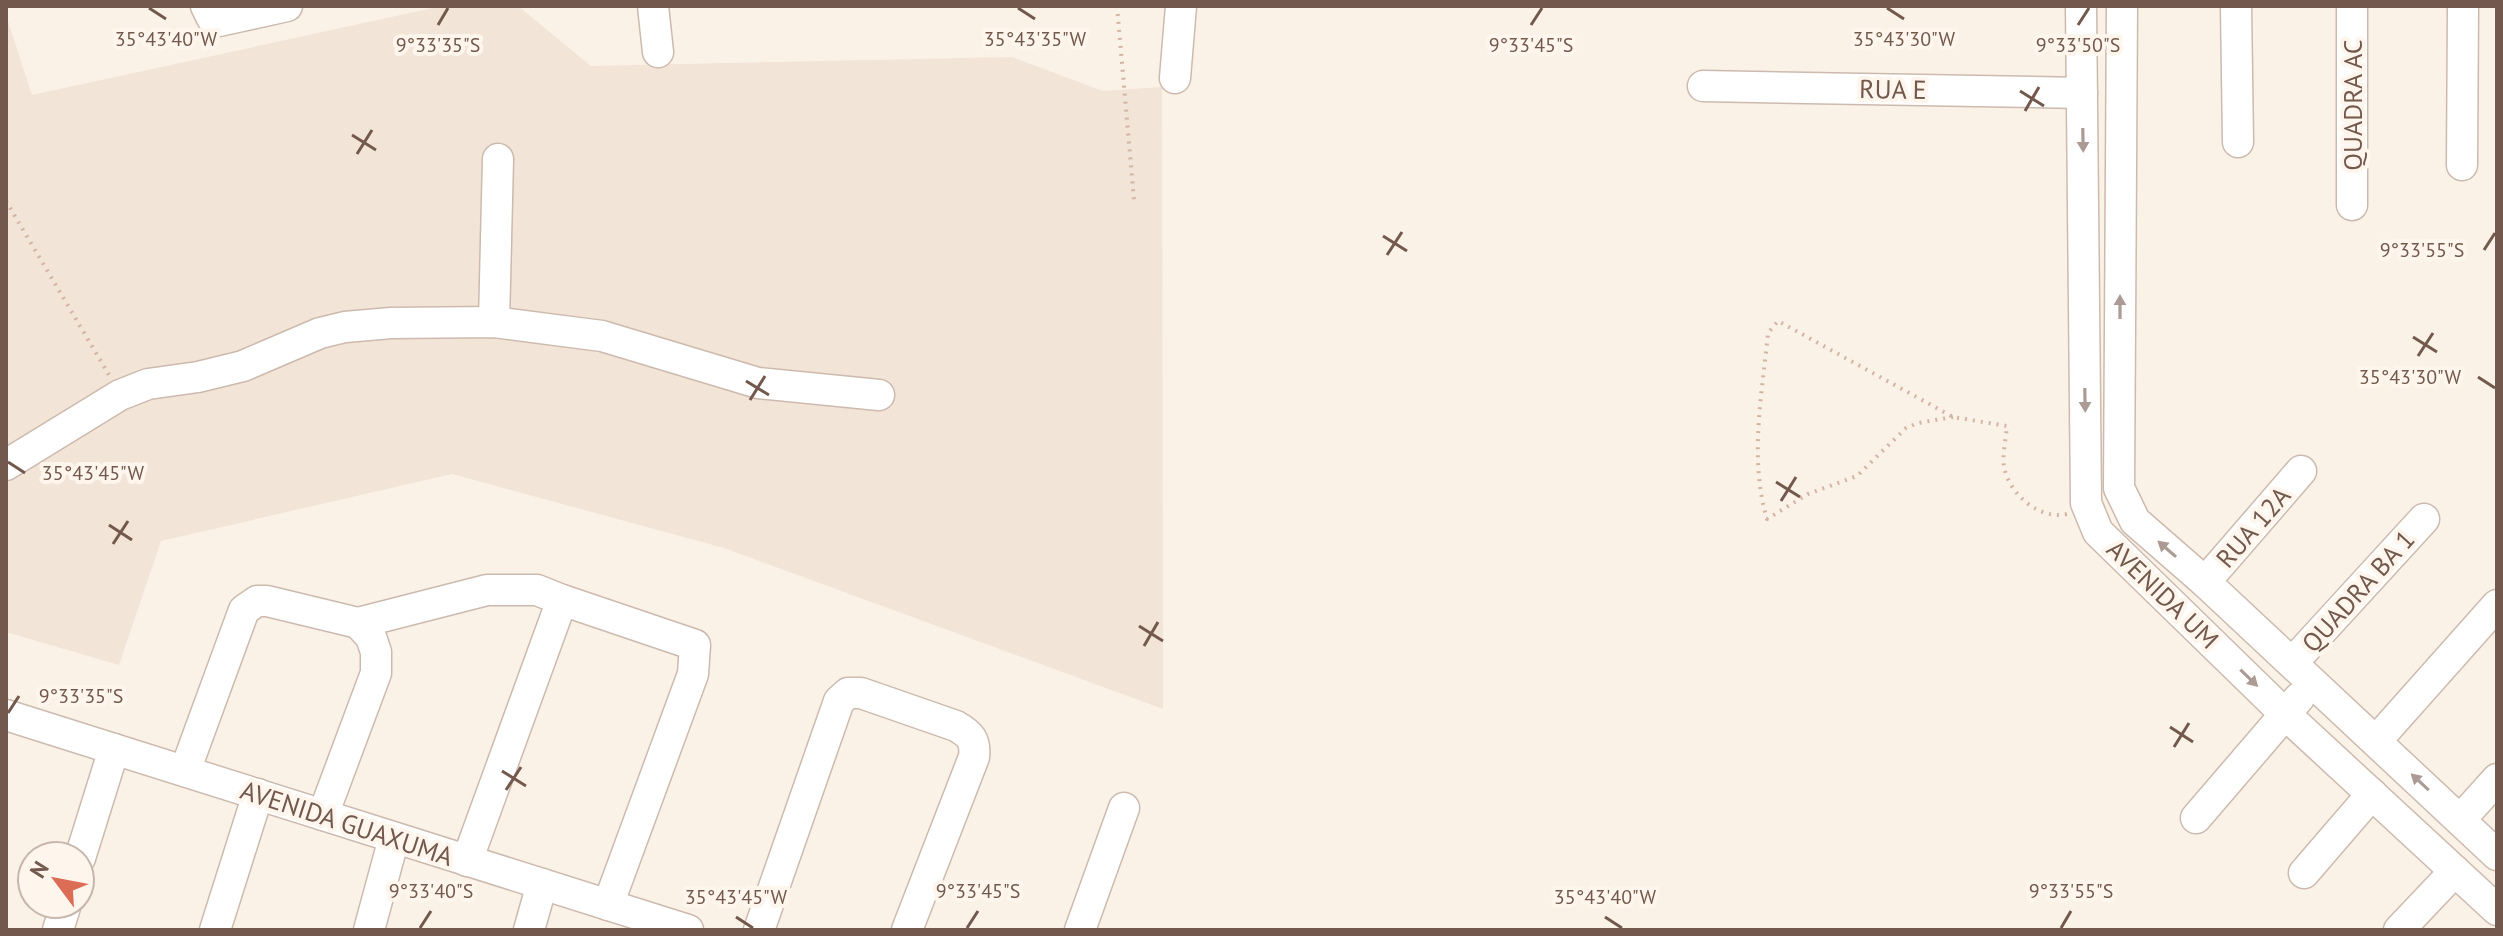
<svg xmlns="http://www.w3.org/2000/svg" width="2503" height="936" font-family="'PT Sans',sans-serif">
<style>
.residential{fill:#f2e4d6}
.lines{fill:none;stroke-linecap:round;stroke-linejoin:round}
.minor-casing{stroke:#ccbaae;stroke-width:33}
.path{stroke:#d3b4a4;stroke-width:4;stroke-dasharray:2 6;stroke-linecap:butt}
.minor{stroke:#fff;stroke-width:30}
.oneway{fill:#ab9b94}
.ticks{fill:none;stroke:#73594d;stroke-width:3}
.labels{text-anchor:middle;dominant-baseline:central;stroke-width:8;stroke-linejoin:round;paint-order:stroke}
.street-label{font-size:26px;fill:#73594d;stroke:#fef6ed}
.ticks-label{font-size:20px;text-anchor:middle;fill:#73594d;stroke:#fef6ed;stroke-width:8;stroke-linejoin:round;paint-order:stroke}
</style>
<rect width="100%" height="100%" fill="#fbf2e7"/>
<!-- residential -->
<path class="residential" d="M 442,6 L 518,6 L 591,66 L 1012,57 L 1103,91 L 1162,87 L 1163,709 L 724,548 L 452,474 L 161,541 L 119,665 L 6,632 L 6,15 L 32,95 Z"/>
<g class="lines">
<defs>
<g id="minor">
<path d="M 206,6 L 212,18 L 219,21 L 287,6"/>
<path d="M 653,6 L 658,52"/>
<path d="M 2081,6 L 2086,503 L 2098,532 L 2285,714 L 2497,910"/>
<path d="M 2122,6 L 2119,488 L 2135,521 L 2205,582 L 2497,855"/>
<path d="M 2236,6 L 2238,142"/>
<path d="M 2352,6 L 2352,205"/>
<path d="M 1175,78 L 1181,6"/>
<path d="M 1703,86 L 2082,93"/>
<path d="M 2462,165 L 2463,6"/>
<path d="M 494,322 L 498,159"/>
<path d="M 6,465 L 120,395 L 148,384 L 198,377 L 243,366 L 320,333 L 345,327 L 391,323 L 494,322 L 602,336 L 758,383 L 879,395"/>
<path d="M 2205,582 L 2301,471"/>
<path d="M 358,623 L 487,590 L 537,590 L 562,600"/>
<path d="M 2292,663 L 2424,519"/>
<path d="M 6,715 L 688,930"/>
<path d="M 2376,741 L 2497,605"/>
<path d="M 185,771 L 244,610 L 257,601 L 267,601 L 358,623 L 371,637 L 376,652 L 376,673 L 323,815"/>
<path d="M 2196,818 L 2299,698"/>
<path d="M 2460,820 L 2497,779"/>
<path d="M 80,858 L 114,749"/>
<path d="M 467,861 L 562,600 L 695,645 L 693,674 L 608,905"/>
<path d="M 2304,873 L 2372,794"/>
<path d="M 58,930 L 66,904"/>
<path d="M 215,930 L 258,794"/>
<path d="M 369,930 L 394,838"/>
<path d="M 529,930 L 542,884"/>
<path d="M 759,930 L 839,701 L 848,693 L 861,693 L 956,726 C 970,734 976,740 974,757 L 907,930"/>
<path d="M 1080,930 L 1124,808"/>
<path d="M 2399,930 L 2455,871"/>
</g>
</defs>
<!-- minor casing -->
<use href="#minor" class="minor-casing"/>
<!-- path -->
<g class="path">
<path d="M 1117,6 L 1134,200"/>
<path d="M 6,201 L 109,375"/>
<path d="M 1953,417 L 1918,423 L 1906,428 L 1857,476 L 1808,494 L 1767,519 C 1749,459 1762,395 1768,333 L 1778,321 L 1953,417 L 2007,426 C 2006,440 2001,458 2005,471 C 2012,496 2040,520 2067,514"/>
</g>
<!-- minor -->
<use href="#minor" class="minor"/>
</g>
<!-- one-way arrows -->
<defs><path id="oneway-solid" d="M-6-.8H1V-3.2L6.5 0L1 3.2V.8H-6Z" transform="scale(2)"/></defs>
<g class="oneway">
<use href="#oneway-solid" transform="translate(2083 140) rotate(89)"/>
<use href="#oneway-solid" transform="translate(2120 307) rotate(-90)"/>
<use href="#oneway-solid" transform="translate(2085 400) rotate(89)"/>
<use href="#oneway-solid" transform="translate(2167 549) rotate(-139)"/>
<use href="#oneway-solid" transform="translate(2249 678) rotate(44)"/>
<use href="#oneway-solid" transform="translate(2420 782) rotate(-137)"/>
</g>
<!-- ticks -->
<path class="ticks" d="M 149,8 L 166,19M 1018,8 L 1035,19M 1887,8 L 1904,19M 438,25 L 448,8M 1531,25 L 1542,8M 2078,25 L 2089,8M 2020,91 L 2044,106M 2025,111 L 2039,87M 352,135 L 376,150M 357,154 L 372,130M 1383,236 L 1407,251M 2484,250 L 2495,233M 1387,255 L 1402,232M 2413,337 L 2437,352M 2418,356 L 2433,333M 2478,377 L 2495,388M 746,381 L 769,395M 750,400 L 765,376M 8,462 L 25,473M 1776,482 L 1800,497M 1781,501 L 1796,477M 109,525 L 132,540M 113,544 L 128,521M 1139,626 L 1163,641M 1144,646 L 1158,622M 8,713 L 19,696M 2170,727 L 2193,742M 2174,747 L 2189,723M 502,771 L 526,786M 506,790 L 521,767M 736,917 L 753,928M 1605,917 L 1622,928M 420,928 L 431,911M 967,928 L 978,911M 2061,928 L 2071,911"/>
<g class="labels">
<!-- street labels -->
<g class="street-label">
<text transform="translate(1893 89) rotate(1)">RUA E</text>
<text transform="translate(2352 105) rotate(-90)">QUADRA AC</text>
<text transform="translate(2253 527) rotate(-49)">RUA 12A</text>
<text transform="translate(2358 591) rotate(-48)">QUADRA BA 1</text>
<text transform="translate(2163 594) rotate(44)">AVENIDA UM</text>
<text transform="translate(347 823) rotate(18)">AVENIDA GUAXUMA</text>
</g>
</g>
<g class="ticks-label">
<text x="166" y="46">35°43'40"W</text>
<text x="1035" y="46">35°43'35"W</text>
<text x="1904" y="46">35°43'30"W</text>
<text x="438" y="52">9°33'35"S</text>
<text x="1531" y="52">9°33'45"S</text>
<text x="2078" y="52">9°33'50"S</text>
<text x="2422" y="257">9°33'55"S</text>
<text x="2410" y="384">35°43'30"W</text>
<text x="93" y="480">35°43'45"W</text>
<text x="81" y="703">9°33'35"S</text>
<text x="431" y="898">9°33'40"S</text>
<text x="978" y="898">9°33'45"S</text>
<text x="2071" y="898">9°33'55"S</text>
<text x="736" y="904">35°43'45"W</text>
<text x="1605" y="904">35°43'40"W</text>
</g>
<!-- border -->
<rect width="2503" height="936" fill="none" stroke="#73594d" stroke-width="16"/>
<!-- north arrow -->
<g transform="translate(56 880) rotate(302)"><circle r="38" fill="#fef6ed" stroke="#c6b7ad" stroke-width="2"/>
<path d="M0-6L14 30L0 20L-14 30Z" fill="#dc6c55"/>
<text y="-12" font-size="22" font-weight="bold" text-anchor="middle" fill="#73594d">N</text>
</g>
</svg>
